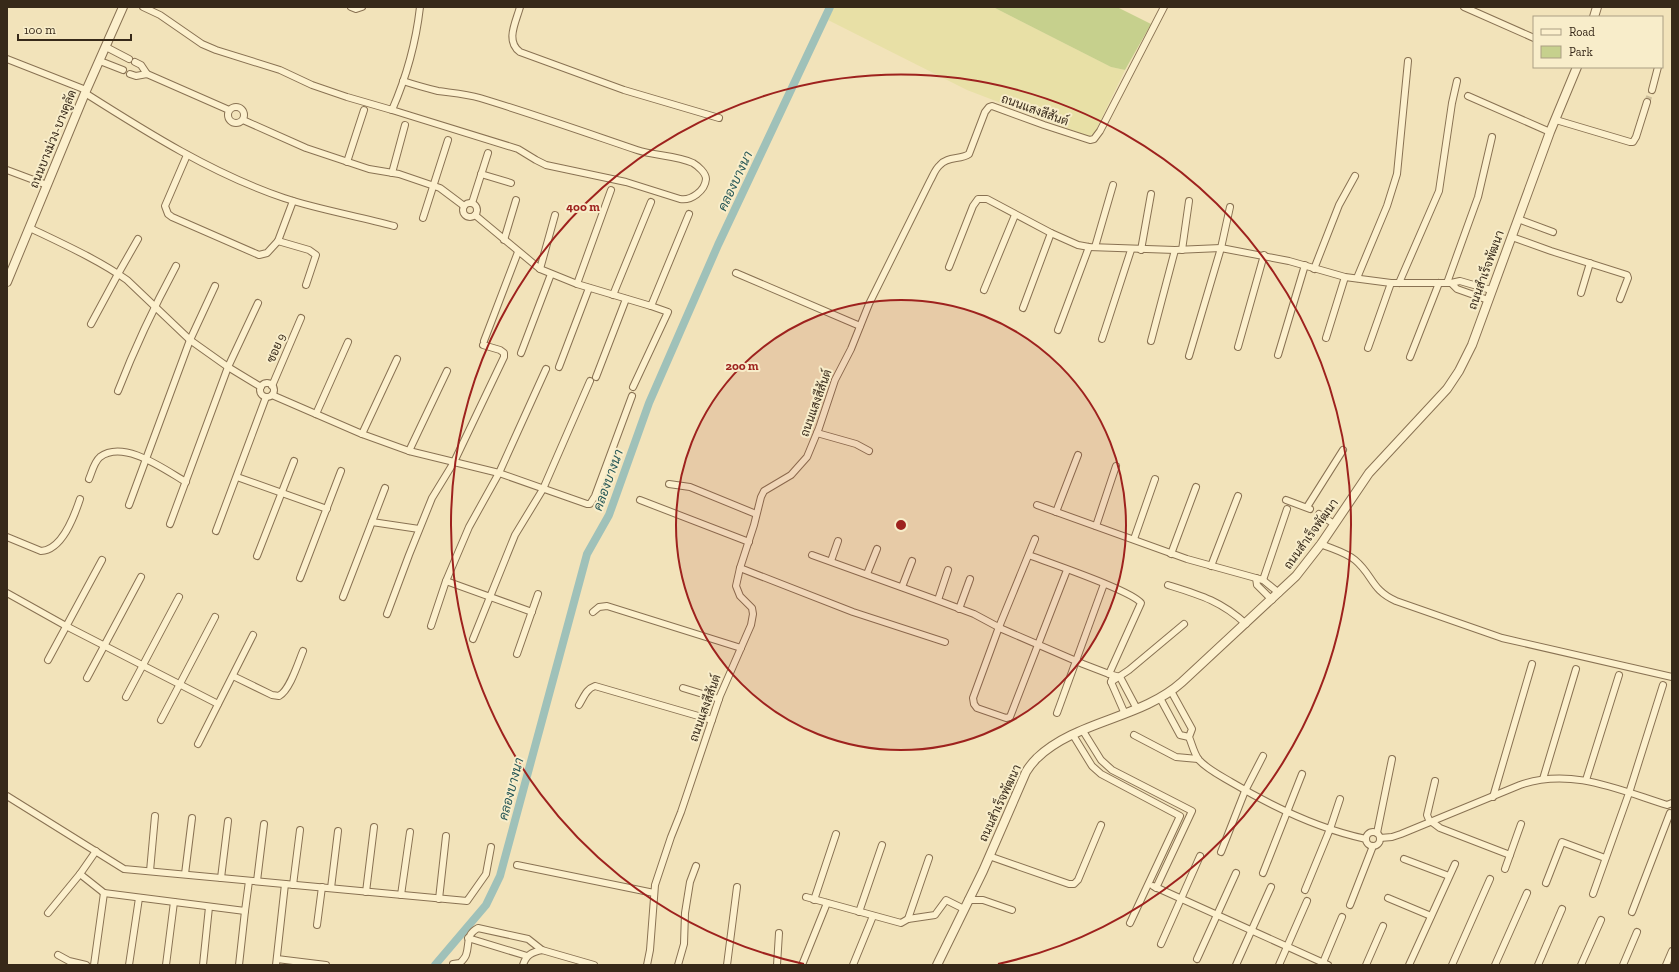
<svg xmlns="http://www.w3.org/2000/svg" width="1679" height="972" font-family="'Zilla Slab',Sarabun,serif">
<style>
.farmland{fill:#e8e0a6}
.green{fill:#c6d08d}
.lines{fill:none;stroke-linecap:round;stroke-linejoin:round}
.canal{stroke:#9fc1b9;stroke-width:8}
.minor-tunnel{stroke:#cdbe9a;stroke-width:6;stroke-dasharray:6 3;stroke-linecap:butt}
.minor-casing{stroke:#897253;stroke-width:8}
.tertiary-casing{stroke:#897253;stroke-width:10}
.minor{stroke:#fcf0cd;stroke-width:6}
.tertiary{stroke:#fcf0cd;stroke-width:8}
.ring{fill:none;stroke:#9e221e;stroke-width:2}
.labels{text-anchor:middle;dominant-baseline:central;stroke-width:4;stroke-linejoin:round;paint-order:stroke}
.street-label{font-size:12px;fill:#372919;stroke:#f8edca}
.water-label{font-size:13px;font-style:italic;fill:#275857;stroke:#f8edca}
.centre{fill:#9e221e;stroke:#f8edca;stroke-width:2}
.ring-label{font-size:12px;text-anchor:middle;font-weight:bold;fill:#9e221e;stroke:#f8edca;stroke-width:4;stroke-linejoin:round;paint-order:stroke}
</style>
<rect width="100%" height="100%" fill="#f2e3ba"/>
<!-- farmland -->
<path class="farmland" d="M 834,7 L 993,7 L 1111,67 L 1125,70 L 1094,134 L 1088,136 L 967,90 L 828,20 Z"/>
<!-- green -->
<path class="green" d="M 993,7 L 1117,7 L 1151,24 L 1125,70 L 1111,67 Z"/>
<g class="lines">
<!-- canal -->
<path class="canal" d="M 435,965 L 486,905 L 500,876 L 587,554 L 609,515 L 649,403 L 718,245 L 830,7"/>
<!-- minor-tunnel -->
<path class="minor-tunnel" d="M 1647,102 L 1652,90"/>
<defs>
<g id="minor">
<path d="M 143,7 L 160,15 L 202,44 L 216,50 L 280,70 L 312,85 L 347,97 L 392,110 C 406,78 416,42 420,7"/>
<path d="M 351,7 L 356,9 L 362,7"/>
<path d="M 520,7 C 516,22 505,41 520,52 L 624,90 L 719,118"/>
<path d="M 1464,7 L 1534,38"/>
<path d="M 106,47 L 129,59"/>
<path d="M 7,59 L 86,90"/>
<path d="M 100,61 L 123,70"/>
<path d="M 135,62 L 141,65 L 147,74"/>
<path d="M 130,74 L 136,76 L 147,74 L 229,110"/>
<path d="M 1652,90 L 1658,67"/>
<path d="M 85,93 C 148,133 213,174 284,198 C 320,210 358,216 394,226"/>
<path d="M 1468,96 L 1550,132"/>
<circle cx="236" cy="115" r="8"/>
<path d="M 392,110 L 518,149 L 536,160 L 546,165 L 626,182 L 680,199 C 691,201 705,191 706,179 C 706,173 698,166 693,163 C 676,155 654,156 637,150 C 584,132 533,114 480,98 C 466,94 452,93 438,91 C 426,88 415,85 403,81"/>
<path d="M 243,120 L 306,148 L 369,169 L 399,174 L 440,188 L 464,206"/>
<path d="M 1556,120 L 1630,142 L 1633,142 L 1636,137 L 1647,102"/>
<path d="M 187,155 L 165,206 L 168,214 L 172,217 L 259,255 L 267,253 L 278,241"/>
<path d="M 347,162 L 364,110"/>
<path d="M 7,170 L 47,185"/>
<path d="M 392,173 L 405,125"/>
<path d="M 481,174 L 511,183"/>
<path d="M 293,201 L 278,241 L 309,250 L 316,255 L 306,285"/>
<path d="M 472,203 L 488,153"/>
<circle cx="470" cy="210" r="7"/>
<path d="M 475,215 L 540,269 L 577,284 L 651,306 L 689,214"/>
<path d="M 423,218 L 448,140"/>
<path d="M 1518,219 L 1553,232"/>
<path d="M 30,228 C 63,244 97,259 127,280 L 190,340 L 228,367 L 261,387"/>
<path d="M 1512,237 L 1551,251 L 1627,275 L 1628,278 L 1620,299"/>
<path d="M 504,240 L 516,200"/>
<path d="M 1095,247 L 1113,185"/>
<path d="M 1141,250 L 1151,194"/>
<path d="M 1182,250 L 1189,201"/>
<path d="M 949,267 L 973,206 L 978,199 L 987,199 L 1051,233 L 1078,245 L 1089,247 L 1175,250 L 1221,248 L 1289,261 L 1345,277 L 1391,283 L 1451,283 L 1460,281 L 1491,290"/>
<path d="M 540,269 L 555,215"/>
<path d="M 1314,269 L 1339,205 L 1355,176"/>
<path d="M 736,273 L 860,326"/>
<path d="M 1357,278 L 1387,206 L 1397,174 L 1408,61"/>
<path d="M 1399,283 L 1439,191 L 1452,103 L 1457,81"/>
<path d="M 1447,283 L 1478,197 L 1492,137"/>
<path d="M 1451,283 L 1457,289 L 1488,300"/>
<path d="M 577,284 L 611,190"/>
<path d="M 984,290 L 1015,215"/>
<path d="M 1581,293 L 1590,263"/>
<path d="M 613,295 L 651,202"/>
<path d="M 1023,308 L 1051,233"/>
<path d="M 91,324 L 118,274 L 138,239"/>
<path d="M 1058,330 L 1089,247"/>
<path d="M 1326,338 L 1345,277"/>
<path d="M 1102,339 L 1131,250"/>
<path d="M 484,341 L 518,252"/>
<path d="M 1151,341 L 1175,250"/>
<path d="M 1238,347 L 1264,255"/>
<path d="M 1368,348 L 1391,283"/>
<path d="M 521,353 L 551,274"/>
<path d="M 1278,355 L 1305,265"/>
<path d="M 1189,356 L 1221,248 L 1230,207"/>
<path d="M 1410,357 L 1439,283"/>
<path d="M 559,367 L 589,288"/>
<path d="M 596,377 L 626,299"/>
<circle cx="267" cy="390" r="7"/>
<path d="M 272,386 L 301,318"/>
<path d="M 633,387 L 668,312 L 651,306"/>
<path d="M 118,391 C 135,347 154,307 176,266"/>
<path d="M 272,395 L 362,434 L 409,451 L 499,473 L 587,504 L 590,504 L 595,496 L 632,396"/>
<path d="M 316,414 L 348,342"/>
<path d="M 817,433 L 856,444 L 869,451"/>
<path d="M 362,434 L 397,359"/>
<path d="M 409,451 L 447,371"/>
<path d="M 237,477 L 327,509"/>
<path d="M 89,479 C 92,472 94,462 100,457 C 124,439 165,470 186,482"/>
<path d="M 669,484 L 690,487 L 756,514"/>
<path d="M 640,500 L 749,542"/>
<path d="M 1286,500 L 1310,509"/>
<path d="M 129,505 L 190,340 L 215,286"/>
<path d="M 1037,505 L 1187,559 L 1263,580 L 1279,593"/>
<path d="M 1307,507 L 1343,450"/>
<path d="M 1056,512 L 1078,455"/>
<path d="M 1319,514 L 1334,524"/>
<path d="M 372,522 L 419,529"/>
<path d="M 170,524 L 228,367 L 258,303"/>
<path d="M 1096,526 L 1116,466"/>
<path d="M 216,531 L 266,397"/>
<path d="M 7,537 L 41,551 C 62,550 74,517 80,499"/>
<path d="M 1035,539 L 999,627 L 973,698 L 974,704 L 977,708 L 1006,718 L 1010,717 L 1067,570"/>
<path d="M 1134,539 L 1155,479"/>
<path d="M 1321,544 C 1332,549 1345,552 1355,560 C 1373,575 1371,590 1396,601 L 1502,638 L 1672,677"/>
<path d="M 1171,554 L 1196,487"/>
<path d="M 812,555 L 934,599 L 974,614 L 1002,629 L 1083,664 L 1109,674 L 1120,677 L 1137,709"/>
<path d="M 1029,555 C 1049,563 1131,590 1141,603 L 1109,674"/>
<path d="M 257,556 L 294,461"/>
<path d="M 831,561 L 838,541"/>
<path d="M 1211,566 L 1238,496"/>
<path d="M 740,568 L 853,612 L 945,642"/>
<path d="M 867,574 L 877,549"/>
<path d="M 300,578 L 341,471"/>
<path d="M 1256,578 L 1257,585 L 1272,600"/>
<path d="M 1263,580 L 1287,509"/>
<path d="M 446,581 L 532,612"/>
<path d="M 1168,585 C 1200,595 1221,601 1246,624"/>
<path d="M 902,587 L 912,561"/>
<path d="M 7,593 L 66,626 L 218,704"/>
<path d="M 343,597 L 385,488"/>
<path d="M 938,600 L 948,570"/>
<path d="M 959,609 L 970,579"/>
<path d="M 593,612 L 599,607 L 607,606 L 741,648"/>
<path d="M 387,614 L 409,555 L 432,498 L 454,462 L 504,357 L 504,353 L 500,350 L 483,345"/>
<path d="M 431,626 L 446,581 L 469,527 L 499,473 L 546,369"/>
<path d="M 473,639 L 515,535 L 543,489 L 590,381"/>
<path d="M 517,654 L 538,594"/>
<path d="M 48,660 L 102,560"/>
<path d="M 233,676 L 272,695 L 279,696 C 290,690 298,663 303,651"/>
<path d="M 87,678 L 141,577"/>
<path d="M 1112,679 L 1111,682 L 1125,714"/>
<path d="M 1111,682 L 1129,670 L 1184,624"/>
<path d="M 683,688 L 719,699"/>
<path d="M 1171,691 L 1192,729 L 1189,737 C 1192,744 1194,754 1199,760 C 1207,769 1221,776 1231,782 C 1273,807 1319,829 1366,839"/>
<path d="M 126,697 L 179,597"/>
<path d="M 1160,698 L 1180,735 L 1189,737"/>
<path d="M 579,705 C 584,697 586,689 595,686 L 712,720"/>
<path d="M 1057,713 L 1104,584"/>
<path d="M 161,720 L 215,617"/>
<path d="M 1083,731 L 1101,760 L 1112,770 L 1192,811 L 1156,888"/>
<path d="M 1073,735 L 1092,766 L 1101,774 L 1180,816 L 1130,923"/>
<path d="M 1134,735 L 1176,757 L 1198,759"/>
<path d="M 198,744 L 253,635"/>
<path d="M 1543,779 L 1576,669"/>
<path d="M 1586,780 L 1619,675"/>
<path d="M 7,796 L 124,869 L 467,901 L 486,874 L 491,847"/>
<path d="M 1493,797 L 1532,664"/>
<path d="M 1430,822 L 1427,815 L 1435,781"/>
<path d="M 1432,822 L 1440,828 L 1510,855"/>
<circle cx="1373" cy="839" r="7"/>
<path d="M 1377,833 L 1392,759"/>
<path d="M 1380,838 L 1392,837 L 1401,834 L 1520,785 C 1571,767 1619,790 1667,805 L 1672,803"/>
<path d="M 96,851 L 80,874 L 104,893 L 245,911 L 249,881"/>
<path d="M 1221,852 L 1245,791 L 1263,756"/>
<path d="M 989,856 L 1069,884 L 1074,884 L 1078,880 L 1101,825"/>
<path d="M 1404,859 L 1449,876"/>
<path d="M 517,865 L 654,893"/>
<path d="M 1505,869 L 1521,824"/>
<path d="M 150,871 L 155,816"/>
<path d="M 1263,873 L 1302,774"/>
<path d="M 185,874 L 192,818"/>
<path d="M 221,878 L 228,821"/>
<path d="M 257,881 L 264,824"/>
<path d="M 1546,883 L 1562,842 L 1605,858"/>
<path d="M 293,885 L 300,830"/>
<path d="M 1153,886 L 1328,965"/>
<path d="M 331,888 L 338,831"/>
<path d="M 1305,890 L 1330,829 L 1340,799"/>
<path d="M 366,892 L 374,827"/>
<path d="M 1593,894 L 1629,793 L 1663,685"/>
<path d="M 401,895 L 410,832"/>
<path d="M 806,897 L 901,923 L 908,919 L 935,915 L 946,900 L 964,909"/>
<path d="M 1388,898 L 1431,916"/>
<path d="M 439,899 L 446,836"/>
<path d="M 814,900 L 836,834"/>
<path d="M 968,900 L 983,900 L 1012,910"/>
<path d="M 1350,905 L 1373,846"/>
<path d="M 859,912 L 882,845"/>
<path d="M 1632,912 L 1670,813"/>
<path d="M 48,913 L 80,874"/>
<path d="M 908,919 L 929,858"/>
<path d="M 317,925 L 322,887"/>
<path d="M 468,938 L 527,956"/>
<path d="M 1161,944 L 1200,856"/>
<path d="M 58,955 L 69,961 L 86,965"/>
<path d="M 277,959 L 326,965"/>
<path d="M 1197,959 L 1236,873"/>
<path d="M 453,964 L 460,963 C 462,961 465,958 466,955 C 470,944 465,935 478,928 L 528,939 L 542,950"/>
<path d="M 94,965 L 104,893"/>
<path d="M 129,965 L 139,898"/>
<path d="M 166,965 L 174,902"/>
<path d="M 203,965 L 209,907"/>
<path d="M 239,965 L 245,911"/>
<path d="M 276,965 L 285,884"/>
<path d="M 523,965 C 526,955 532,952 542,950 L 594,965"/>
<path d="M 647,965 L 650,950 L 655,885 L 671,837 L 681,812 L 720,696 L 751,625 L 753,614 L 752,608 L 740,596 L 736,586 L 740,568 L 754,525 L 761,497 L 764,491 L 791,475 L 807,457 L 819,428 L 835,380 L 851,349 L 869,304 L 930,181 C 933,176 935,169 940,165 C 947,156 961,160 969,154 L 985,112 L 989,107 L 992,106 L 1044,125 L 1090,140 L 1094,139 L 1100,131 L 1164,7"/>
<path d="M 678,965 L 684,944 L 685,913 L 690,882 L 696,866"/>
<path d="M 727,965 L 737,887"/>
<path d="M 777,965 L 779,933"/>
<path d="M 802,965 L 827,903"/>
<path d="M 853,965 L 873,916"/>
<path d="M 1236,965 L 1271,887"/>
<path d="M 1279,965 L 1307,901"/>
<path d="M 1322,965 L 1342,917"/>
<path d="M 1366,965 L 1383,926"/>
<path d="M 1409,965 L 1455,864"/>
<path d="M 1452,965 L 1490,879"/>
<path d="M 1495,965 L 1527,893"/>
<path d="M 1538,965 L 1562,909"/>
<path d="M 1581,965 L 1601,920"/>
<path d="M 1623,965 L 1637,932"/>
<path d="M 1666,965 L 1672,951"/>
</g>
<g id="tertiary">
<path d="M 1594,17 L 1597,7"/>
<path d="M 7,282 L 85,93 L 123,7"/>
<path d="M 937,965 L 983,871 L 1026,772 C 1029,767 1033,762 1037,758 C 1077,720 1141,719 1182,682 L 1296,576 L 1321,544 L 1369,473 L 1447,389 L 1459,371 L 1472,345 L 1550,132 L 1577,67"/>
</g>
</defs>
<!-- minor casing -->
<use href="#minor" class="minor-casing"/>
<!-- tertiary casing -->
<use href="#tertiary" class="tertiary-casing"/>
<!-- minor -->
<use href="#minor" class="minor"/>
<!-- tertiary -->
<use href="#tertiary" class="tertiary"/>
</g>
<!-- distance rings -->
<circle cx="901" cy="525" r="225" fill="#9e221e" fill-opacity=".12"/>
<g class="ring">
<circle cx="901" cy="525" r="225"/>
<path d="M804 964A450 450 0 1 1 998 964"/>
</g>
<g class="labels">
<!-- street labels -->
<g class="street-label">
<text transform="translate(1035 110) rotate(20)">ถนนแสงสีสันต์</text>
<text transform="translate(53 139) rotate(-68)">ถนนบางม่วง-บางคูลัด</text>
<text transform="translate(1486 270) rotate(-70)">ถนนสำเร็จพัฒนา</text>
<text transform="translate(276 348) rotate(-67)">ซอย 9</text>
<text transform="translate(816 403) rotate(-70)">ถนนแสงสีสันต์</text>
<text transform="translate(1311 534) rotate(-54)">ถนนสำเร็จพัฒนา</text>
<text transform="translate(705 708) rotate(-70)">ถนนแสงสีสันต์</text>
<text transform="translate(1000 803) rotate(-65)">ถนนสำเร็จพัฒนา</text>
</g>
<!-- water labels -->
<g class="water-label">
<text transform="translate(735 181) rotate(-65)">คลองบางนา</text>
<text transform="translate(608 480) rotate(-70)">คลองบางนา</text>
<text transform="translate(511 789) rotate(-75)">คลองบางนา</text>
</g>
</g>
<circle cx="901" cy="525" r="6" class="centre"/>
<g class="ring-label">
<text x="583" y="211">400 m</text>
<text x="742" y="370">200 m</text>
</g>
<!-- border -->
<rect width="1679" height="972" fill="none" stroke="#372919" stroke-width="16"/>
<!-- legend -->
<rect x="1533" y="16" width="130" height="52" fill="#f8edca" stroke="#ab9f83"/>
<rect x="1541" y="29" width="20" height="6" fill="#fcf0cd" stroke="#ab9f83"/>
<text x="1569" y="36" font-size="12" fill="#372919">Road</text>
<rect x="1541" y="46" width="20" height="12" fill="#c6d08d" stroke="#ab9f83"/>
<text x="1569" y="56" font-size="12" fill="#372919">Park</text>
<!-- scale -->
<path d="M18 34v6h113v-6" fill="none" stroke="#372919" stroke-width="2"/>
<text x="24" y="34" font-size="12" fill="#372919" stroke="#f8edca" stroke-width="3" paint-order="stroke">100 m</text>
</svg>
